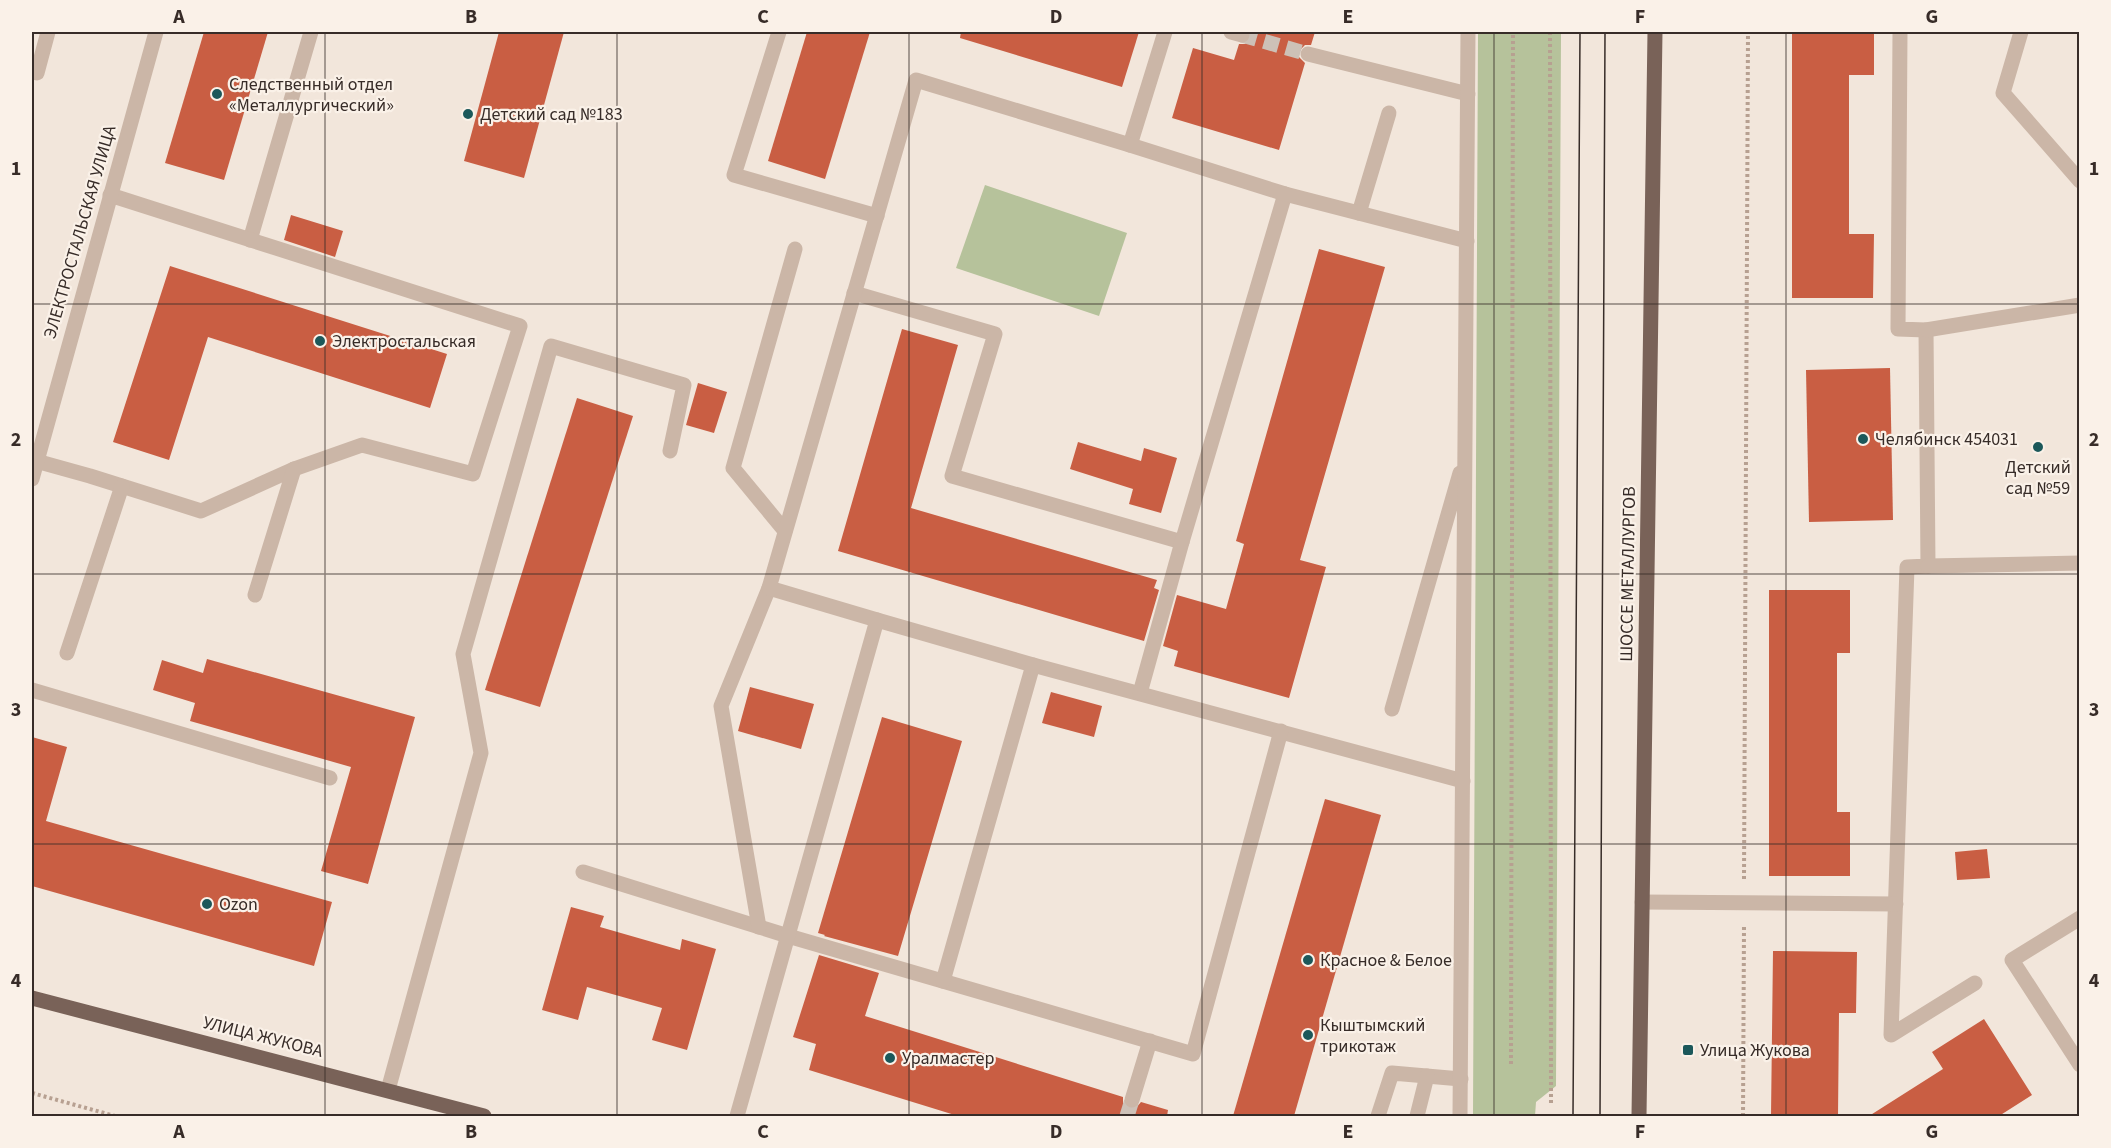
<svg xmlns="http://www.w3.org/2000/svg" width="2111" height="1148" font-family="'Source Sans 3',sans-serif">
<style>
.green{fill:#b6c29b}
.building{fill:#c95e43}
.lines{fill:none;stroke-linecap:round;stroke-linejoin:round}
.minor-tunnel{stroke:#cdc1b7;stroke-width:15;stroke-dasharray:15 8;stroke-linecap:butt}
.path{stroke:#b7a091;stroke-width:4;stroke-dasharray:3 3;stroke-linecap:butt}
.minor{stroke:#cbb6a7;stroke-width:15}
.major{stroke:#796258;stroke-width:15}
.tram{stroke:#372c28;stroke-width:1.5}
.grid{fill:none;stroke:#372c28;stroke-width:1.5;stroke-opacity:0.55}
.poi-dot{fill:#1c585a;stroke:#faf1e8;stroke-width:2}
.labels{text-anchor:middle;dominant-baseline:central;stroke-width:4.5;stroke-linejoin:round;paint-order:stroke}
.poi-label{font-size:18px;fill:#372c28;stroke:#faf1e8;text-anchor:start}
.street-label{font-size:18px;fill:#372c28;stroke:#faf1e8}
.neatline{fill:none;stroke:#372c28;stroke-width:2}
.grid-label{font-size:20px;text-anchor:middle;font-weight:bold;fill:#372c28}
</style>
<rect width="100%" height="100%" fill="#f2e6db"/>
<!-- green -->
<g class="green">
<path d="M 1478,32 L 1561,32 L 1556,1086 L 1536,1102 L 1535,1116 L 1473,1116 Z"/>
<path d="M 985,185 L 1127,233 L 1099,316 L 956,268 Z"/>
</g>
<!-- building -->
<g class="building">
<path d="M 204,32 L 268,32 L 224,180 L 165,163 Z"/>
<path d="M 499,32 L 564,32 L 524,178 L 464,161 Z"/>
<path d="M 807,32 L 870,32 L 825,179 L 768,161 Z"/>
<path d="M 961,32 L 1139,32 L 1122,87 L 960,38 Z"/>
<path d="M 1251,32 L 1315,32 L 1311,45 L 1305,45 L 1299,51 L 1299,57 L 1305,63 L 1279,150 L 1172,118 L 1193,48 L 1234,60 L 1239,44 L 1245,44 L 1249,41 Z"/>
<path d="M 1792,32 L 1874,32 L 1874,75 L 1849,75 L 1849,234 L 1874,234 L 1873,298 L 1792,298 Z"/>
<path d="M 291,215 L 343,231 L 335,257 L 284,240 Z"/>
<path d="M 1319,249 L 1385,267 L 1300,560 L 1326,567 L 1289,698 L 1174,666 L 1178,651 L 1163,646 L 1177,595 L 1226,609 L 1244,544 L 1236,541 Z"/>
<path d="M 170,266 L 447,354 L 430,408 L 208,337 L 169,460 L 113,442 Z"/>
<path d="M 902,329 L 958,345 L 911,508 L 1157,580 L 1154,588 L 1159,590 L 1144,641 L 838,551 Z"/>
<path d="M 1890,368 L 1893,520 L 1809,522 L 1806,370 Z"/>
<path d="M 698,383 L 727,392 L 714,433 L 686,425 Z"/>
<path d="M 577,398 L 633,416 L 540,707 L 485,690 Z"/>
<path d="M 1078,442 L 1141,461 L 1144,448 L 1177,458 L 1161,513 L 1129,504 L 1133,489 L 1070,469 Z"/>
<path d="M 1769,590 L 1850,590 L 1850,653 L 1837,653 L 1837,812 L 1850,812 L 1850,876 L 1769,876 Z"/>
<path d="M 207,659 L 415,717 L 368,884 L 321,871 L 351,767 L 190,721 L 195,703 L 153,690 L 162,660 L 203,673 Z"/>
<path d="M 750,687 L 814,704 L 801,749 L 738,731 Z"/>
<path d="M 1051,692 L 1102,706 L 1094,737 L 1042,723 Z"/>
<path d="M 882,717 L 962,741 L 898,956 L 824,936 L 825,935 L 818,933 Z"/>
<path d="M 32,737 L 67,747 L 46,821 L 332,902 L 314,966 L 32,886 Z"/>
<path d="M 1325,799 L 1381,815 L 1294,1116 L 1233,1116 Z"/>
<path d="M 1987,849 L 1990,878 L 1957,880 L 1955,852 Z"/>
<path d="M 571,907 L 604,916 L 600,927 L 680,950 L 682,939 L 716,949 L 687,1050 L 652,1040 L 662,1008 L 587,987 L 578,1020 L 542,1010 Z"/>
<path d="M 1773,951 L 1857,952 L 1856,1013 L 1839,1013 L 1838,1116 L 1771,1116 Z"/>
<path d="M 819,955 L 879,973 L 865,1016 L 1123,1097 L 1123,1103 L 1129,1109 L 1135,1109 L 1141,1102 L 1168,1110 L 1167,1116 L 958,1116 L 809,1070 L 816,1044 L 793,1037 Z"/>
<path d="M 1984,1019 L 2032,1095 L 1999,1116 L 1869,1116 L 1943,1069 L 1932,1052 Z"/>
</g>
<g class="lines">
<!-- minor-tunnel -->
<g class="minor-tunnel">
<path d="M 1242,35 L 1308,54"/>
<path d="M 1127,1116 L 1132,1100"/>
</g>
<!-- path -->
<g class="path">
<path d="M 1550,32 L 1551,1105"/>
<path d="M 1744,879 L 1748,32"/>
<path d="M 1511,1064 L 1513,32"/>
<path d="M 32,1093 L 115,1116"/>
<path d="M 1743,1116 L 1744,925"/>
</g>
<!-- minor -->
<g class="minor">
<path d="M 779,32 L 734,175 L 877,216"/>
<path d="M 1231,32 L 1242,35"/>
<path d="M 1900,32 L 1898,329 L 1926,330 L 1928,566 L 1907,567 L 1891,1035 L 1975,983"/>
<path d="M 2021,32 L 2003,93 L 2080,181"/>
<path d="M 1308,54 L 1468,94"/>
<path d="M 32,72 L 37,73 L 48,32"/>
<path d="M 1130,145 L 1165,32"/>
<path d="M 1359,213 L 1389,113"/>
<path d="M 250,240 L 311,32"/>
<path d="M 854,293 L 995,334 L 952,476 L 1182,542"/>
<path d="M 1926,330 L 2080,305"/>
<path d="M 36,461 L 90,476 L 201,511 L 294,469 L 362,445 L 473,474 L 520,326 L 110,195"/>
<path d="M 32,479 L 156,32"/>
<path d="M 785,531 L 733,468 L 795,249"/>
<path d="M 1928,566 L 2080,563"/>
<path d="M 255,595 L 294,469"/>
<path d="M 877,620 L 1033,665 L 1463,781"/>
<path d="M 67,653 L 122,486"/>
<path d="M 32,690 L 330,778"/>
<path d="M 1140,693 L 1182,542 L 1285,194"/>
<path d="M 1392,709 L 1460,473"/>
<path d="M 583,872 L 788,936 L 1193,1054 L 1281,731"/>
<path d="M 1642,902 L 1896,904"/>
<path d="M 2080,918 L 2012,960 L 2080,1065"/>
<path d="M 759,927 L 721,706 L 769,588"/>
<path d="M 943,981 L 1033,665"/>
<path d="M 388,1090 L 481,753 L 463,654 L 551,346 L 684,385 L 670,451"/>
<path d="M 1132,1100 L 1150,1041"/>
<path d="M 737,1116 L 877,620 L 769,588 L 916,80 L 1130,145 L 1285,194 L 1467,241"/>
<path d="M 1378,1116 L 1392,1073 L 1461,1079"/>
<path d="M 1417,1116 L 1427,1076"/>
<path d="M 1460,1116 L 1468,32"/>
</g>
<!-- major -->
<g class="major">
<path d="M 32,998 L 484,1116"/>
<path d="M 1639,1116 L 1655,32"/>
</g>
<!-- tram -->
<g class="tram">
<path d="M 1573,1116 L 1580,32"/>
<path d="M 1600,1116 L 1605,32"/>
</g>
</g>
<!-- grid -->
<path class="grid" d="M 325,32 L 325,1116M 617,32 L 617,1116M 909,32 L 909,1116M 1202,32 L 1202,1116M 1494,32 L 1494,1116M 1786,32 L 1786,1116M 32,304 L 2080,304M 32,574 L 2080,574M 32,844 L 2080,844"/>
<!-- markers -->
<g class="poi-dot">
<circle cx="217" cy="94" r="6"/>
<circle cx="468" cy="114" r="6"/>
<circle cx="320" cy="341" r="6"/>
<circle cx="1863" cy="439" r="6"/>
<circle cx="2038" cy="447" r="6"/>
<circle cx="207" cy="904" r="6"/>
<circle cx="1308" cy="960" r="6"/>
<circle cx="1308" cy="1035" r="6"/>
<rect x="1682" y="1044" width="12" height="12" rx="3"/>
<circle cx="890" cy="1058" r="6"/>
</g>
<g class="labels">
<!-- poi labels -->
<g class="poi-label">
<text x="229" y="84">Следственный отдел<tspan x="229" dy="21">«Металлургический»</tspan></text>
<text x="480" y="114">Детский сад №183</text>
<text x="332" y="341">Электростальская</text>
<text x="1875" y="439">Челябинск 454031</text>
<text x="2038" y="467" text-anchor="middle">Детский<tspan x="2038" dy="21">сад №59</tspan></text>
<text x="219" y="904">Ozon</text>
<text x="1320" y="960">Красное &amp; Белое</text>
<text x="1320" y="1025">Кыштымский<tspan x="1320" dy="21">трикотаж</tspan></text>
<text x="1700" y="1050">Улица Жукова</text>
<text x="902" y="1058">Уралмастер</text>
</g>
<!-- street labels -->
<g class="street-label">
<text transform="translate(80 232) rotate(-74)">ЭЛЕКТРОСТАЛЬСКАЯ УЛИЦА</text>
<text transform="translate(1628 574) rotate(-89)">ШОССЕ МЕТАЛЛУРГОВ</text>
<text transform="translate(263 1037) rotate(14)">УЛИЦА ЖУКОВА</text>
</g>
</g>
<!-- border -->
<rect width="2111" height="1148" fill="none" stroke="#faf1e8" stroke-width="66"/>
<rect x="33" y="33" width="2045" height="1082" class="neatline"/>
<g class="grid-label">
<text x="179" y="23">A</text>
<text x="471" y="23">B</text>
<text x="763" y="23">C</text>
<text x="1056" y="23">D</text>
<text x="1348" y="23">E</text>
<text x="1640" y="23">F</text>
<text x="1932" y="23">G</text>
<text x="16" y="175">1</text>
<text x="2094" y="175">1</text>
<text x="16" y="446">2</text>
<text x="2094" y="446">2</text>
<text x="16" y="716">3</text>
<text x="2094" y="716">3</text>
<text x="16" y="987">4</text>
<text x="2094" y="987">4</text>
<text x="179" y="1138">A</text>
<text x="471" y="1138">B</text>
<text x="763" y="1138">C</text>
<text x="1056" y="1138">D</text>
<text x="1348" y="1138">E</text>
<text x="1640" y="1138">F</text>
<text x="1932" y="1138">G</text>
</g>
</svg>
